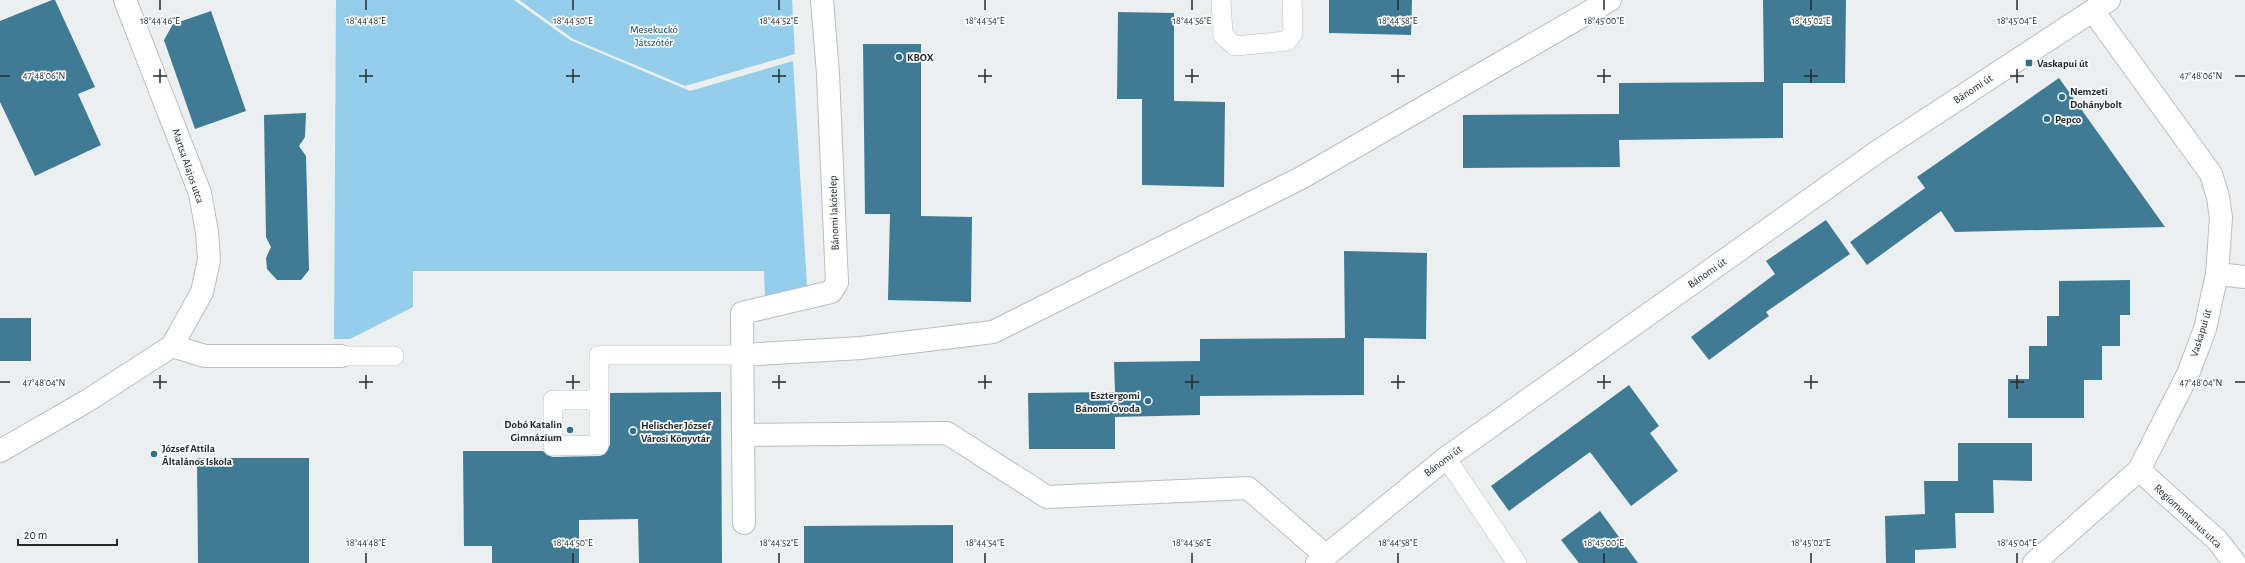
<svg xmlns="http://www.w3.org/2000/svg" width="2245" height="563" font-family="'Alegreya Sans',sans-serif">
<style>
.green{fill:#94ceea}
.building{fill:#407b95}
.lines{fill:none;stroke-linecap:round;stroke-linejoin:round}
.service-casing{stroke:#babec0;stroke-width:20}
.pedestrian-casing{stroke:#babec0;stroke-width:24}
.minor-casing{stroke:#babec0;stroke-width:24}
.secondary-casing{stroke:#babec0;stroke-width:24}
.service{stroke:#fff;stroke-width:19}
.pedestrian{stroke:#fff;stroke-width:22}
.minor{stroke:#fff;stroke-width:22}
.secondary{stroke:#fff;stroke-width:22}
.ticks{fill:none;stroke:#282a2a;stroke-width:1.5}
.poi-dot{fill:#346e87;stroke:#f8fcfe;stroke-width:1.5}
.labels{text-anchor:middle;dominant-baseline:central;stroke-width:3.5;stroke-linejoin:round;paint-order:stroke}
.park-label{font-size:11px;fill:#0f4256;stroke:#f8fcfe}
.poi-label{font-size:11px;font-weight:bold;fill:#282a2a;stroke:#f8fcfe;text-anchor:start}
.street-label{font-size:11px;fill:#282a2a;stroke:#f8fcfe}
.ticks-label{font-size:10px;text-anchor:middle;fill:#282a2a;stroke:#f8fcfe;stroke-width:3.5;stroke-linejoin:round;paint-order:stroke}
</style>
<rect width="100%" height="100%" fill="#ebeff0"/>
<!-- green -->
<g class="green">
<path d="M 336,0 L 514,0 L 570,40 L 690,91 L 793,61 L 807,286 L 765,296 L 764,271 L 413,271 L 413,307 L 350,339 L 334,339 Z"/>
<path d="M 519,0 L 792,0 L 795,54 L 685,86 L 573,39 Z"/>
</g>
<!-- building -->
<g class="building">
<path d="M 52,0 L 55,0 L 95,87 L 78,94 L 101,145 L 35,176 L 0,102 L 0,21 Z"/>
<path d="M 1329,0 L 1412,0 L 1411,35 L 1329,33 Z"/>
<path d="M 1763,0 L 1846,0 L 1845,83 L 1783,83 L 1783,138 L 1619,140 L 1620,167 L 1463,168 L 1463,115 L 1619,114 L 1619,83 L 1764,82 Z"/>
<path d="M 211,11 L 246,111 L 195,129 L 164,40 L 173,24 Z"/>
<path d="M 1118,12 L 1174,13 L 1174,101 L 1225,102 L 1224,187 L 1142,185 L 1142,99 L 1117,99 Z"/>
<path d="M 863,44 L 921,44 L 921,216 L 972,217 L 971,302 L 888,300 L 890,214 L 865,214 Z"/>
<path d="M 2059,78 L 2165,227 L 1955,232 L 1941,211 L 1867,265 L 1850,242 L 1925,188 L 1917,177 Z"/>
<path d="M 306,113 L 305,137 L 299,146 L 306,156 L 309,270 L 301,280 L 277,280 L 267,269 L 266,258 L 271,247 L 266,237 L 264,115 Z"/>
<path d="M 1826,220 L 1850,254 L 1766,312 L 1769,316 L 1709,360 L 1691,337 L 1775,274 L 1766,261 Z"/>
<path d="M 1344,251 L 1427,253 L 1426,339 L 1364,338 L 1364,395 L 1200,396 L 1200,415 L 1115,417 L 1115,449 L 1029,449 L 1028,393 L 1115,392 L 1114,362 L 1200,361 L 1200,339 L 1345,338 Z"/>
<path d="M 2130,280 L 2130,315 L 2120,315 L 2120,346 L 2102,346 L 2102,380 L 2084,380 L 2084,418 L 2008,418 L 2008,379 L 2029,379 L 2029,346 L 2047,346 L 2047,316 L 2059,316 L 2059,281 Z"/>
<rect x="0" y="318" width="31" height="43"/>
<path d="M 1629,385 L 1659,426 L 1650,433 L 1678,471 L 1631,506 L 1590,452 L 1509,511 L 1491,486 Z"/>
<path d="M 721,392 L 722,563 L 639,563 L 638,519 L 579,520 L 579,563 L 492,563 L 492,546 L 464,546 L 463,451 L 543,451 L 547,455 L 553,457 L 600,456 L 605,454 L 610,445 L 610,393 Z"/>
<path d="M 1958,443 L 2032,443 L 2032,481 L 1993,480 L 1994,513 L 1955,513 L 1956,548 L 1915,550 L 1915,563 L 1886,563 L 1885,516 L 1925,514 L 1924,481 L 1958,481 Z"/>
<path d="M 197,458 L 309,458 L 309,563 L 198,563 Z"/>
<path d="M 1600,511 L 1638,563 L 1579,563 L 1561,540 Z"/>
<path d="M 953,525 L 953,563 L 804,563 L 804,526 Z"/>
</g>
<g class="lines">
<defs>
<g id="service">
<path d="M 1221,0 L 1223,35 L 1235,46 L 1287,41 L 1293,33 L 1292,0"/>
<path d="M 341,356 L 394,356"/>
<path d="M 599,400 L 553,400 L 553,446 L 599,445 L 599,355 L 742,355"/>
<path d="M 1446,458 L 1517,563"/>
</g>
<path id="pedestrian" d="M 742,355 L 861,348 L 993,332 L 1301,178 L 1610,0"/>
<g id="minor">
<path d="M 822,0 L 828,74 L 837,283 L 831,292 L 742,313 L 743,435 L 947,433 L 1047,497 L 1248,488 L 1325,555"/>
<path d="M 2217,274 L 2245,277"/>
<path d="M 172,346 L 205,356 L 341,356"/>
<path d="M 743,435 L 744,523"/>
<path d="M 0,451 L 87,401 L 172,346 L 202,292 L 209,260 L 207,232 L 200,193 L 125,0"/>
<path d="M 2139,470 L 2217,540 L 2235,563"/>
<path d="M 2034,563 L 2139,470 L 2188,374 L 2205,329 L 2217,274 L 2221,218 L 2218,197 L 2211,174 L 2093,11"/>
</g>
<path id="secondary" d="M 1317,563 L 1446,458 L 1877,152 L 2109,0"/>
</defs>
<!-- service casing -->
<use href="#service" class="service-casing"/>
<!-- pedestrian casing -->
<use href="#pedestrian" class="pedestrian-casing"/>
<!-- minor casing -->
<use href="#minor" class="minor-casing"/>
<!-- secondary casing -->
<use href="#secondary" class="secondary-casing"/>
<!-- service -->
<use href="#service" class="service"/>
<!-- pedestrian -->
<use href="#pedestrian" class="pedestrian"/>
<!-- minor -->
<use href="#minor" class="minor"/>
<!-- secondary -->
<use href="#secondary" class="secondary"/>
</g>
<!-- ticks -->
<path class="ticks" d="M 160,0 L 160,10M 366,0 L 366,10M 573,0 L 573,10M 779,0 L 779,10M 985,0 L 985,10M 1192,0 L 1192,10M 1398,0 L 1398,10M 1604,0 L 1604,10M 1811,0 L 1811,10M 2017,0 L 2017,10M 160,69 L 160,83M 366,69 L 366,83M 573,69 L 573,83M 779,69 L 779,83M 985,69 L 985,83M 1192,69 L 1192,83M 1398,69 L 1398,83M 1604,69 L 1604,83M 1811,69 L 1811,83M 2017,69 L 2017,83M 0,76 L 10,76M 153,76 L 167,76M 359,76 L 373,76M 566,76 L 580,76M 772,76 L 786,76M 978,76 L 992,76M 1185,76 L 1199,76M 1391,76 L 1405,76M 1597,76 L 1611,76M 1804,76 L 1818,76M 2010,76 L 2024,76M 2235,76 L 2245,76M 160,375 L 160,389M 366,375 L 366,389M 573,375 L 573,389M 779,375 L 779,389M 985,375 L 985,389M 1192,375 L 1192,389M 1398,375 L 1398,389M 1604,375 L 1604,389M 1811,375 L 1811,389M 2017,375 L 2017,389M 0,382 L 10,382M 153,382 L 167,382M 359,382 L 373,382M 566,382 L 580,382M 772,382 L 786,382M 978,382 L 992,382M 1185,382 L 1199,382M 1391,382 L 1405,382M 1597,382 L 1611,382M 1804,382 L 1818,382M 2010,382 L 2024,382M 2235,382 L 2245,382M 366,553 L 366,563M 573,553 L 573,563M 779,553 L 779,563M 985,553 L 985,563M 1192,553 L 1192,563M 1398,553 L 1398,563M 1604,553 L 1604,563M 1811,553 L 1811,563M 2017,553 L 2017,563"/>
<!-- markers -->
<g class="poi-dot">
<circle cx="899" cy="57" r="4"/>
<rect x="2025" y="59" width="8" height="8" rx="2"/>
<circle cx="2062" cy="97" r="4"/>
<circle cx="2047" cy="119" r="4"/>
<circle cx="1148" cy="401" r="4"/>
<circle cx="570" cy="430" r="4"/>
<circle cx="633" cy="431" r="4"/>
<circle cx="154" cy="454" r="4"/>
</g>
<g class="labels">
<!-- park labels -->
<g class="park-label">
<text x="654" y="29">Mesekuckó<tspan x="654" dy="13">Játszótér</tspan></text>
</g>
<!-- poi labels -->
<g class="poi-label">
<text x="907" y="57">KBOX</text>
<text x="2037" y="63">Vaskapui út</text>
<text x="2070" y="91">Nemzeti<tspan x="2070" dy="13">Dohánybolt</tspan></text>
<text x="2055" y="119">Pepco</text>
<text x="1140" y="395" text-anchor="end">Esztergomi<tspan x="1140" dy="13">Bánomi Óvoda</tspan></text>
<text x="562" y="424" text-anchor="end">Dobó Katalin<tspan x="562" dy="13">Gimnázium</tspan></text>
<text x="641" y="425">Helischer József<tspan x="641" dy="13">Városi Könyvtár</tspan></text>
<text x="162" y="448">József Attila<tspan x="162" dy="13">Általános Iskola</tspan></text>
</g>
<!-- street labels -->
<g class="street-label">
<text transform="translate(1973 89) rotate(-33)">Bánomi út</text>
<text transform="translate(188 166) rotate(71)">Martsa Alajos utca</text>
<text transform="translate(834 213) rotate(-92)">Bánomi lakótelep</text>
<text transform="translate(1707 273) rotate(-35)">Bánomi út</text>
<text transform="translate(2201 333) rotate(-73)">Vaskapui út</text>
<text transform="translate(1443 461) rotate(-37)">Bánomi út</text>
<text transform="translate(2188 516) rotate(43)">Regiomontanus utca</text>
</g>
</g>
<g class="ticks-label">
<text x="160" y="24">18°44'46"E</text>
<text x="366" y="24">18°44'48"E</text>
<text x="573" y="24">18°44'50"E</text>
<text x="779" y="24">18°44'52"E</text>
<text x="985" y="24">18°44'54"E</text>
<text x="1192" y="24">18°44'56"E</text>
<text x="1398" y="24">18°44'58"E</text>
<text x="1604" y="24">18°45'00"E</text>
<text x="1811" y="24">18°45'02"E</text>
<text x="2017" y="24">18°45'04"E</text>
<text x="44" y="79">47°48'06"N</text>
<text x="2201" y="79">47°48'06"N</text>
<text x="44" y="386">47°48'04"N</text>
<text x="2201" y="386">47°48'04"N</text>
<text x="366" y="546">18°44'48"E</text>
<text x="573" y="546">18°44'50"E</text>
<text x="779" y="546">18°44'52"E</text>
<text x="985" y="546">18°44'54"E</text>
<text x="1192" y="546">18°44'56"E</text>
<text x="1398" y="546">18°44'58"E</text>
<text x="1604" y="546">18°45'00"E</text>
<text x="1811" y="546">18°45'02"E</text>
<text x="2017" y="546">18°45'04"E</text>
</g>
<!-- scale -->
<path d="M18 539v6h99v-6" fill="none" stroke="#282a2a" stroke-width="2"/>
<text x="24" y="539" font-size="12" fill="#282a2a" stroke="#f8fcfe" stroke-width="3" paint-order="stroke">20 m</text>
</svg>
